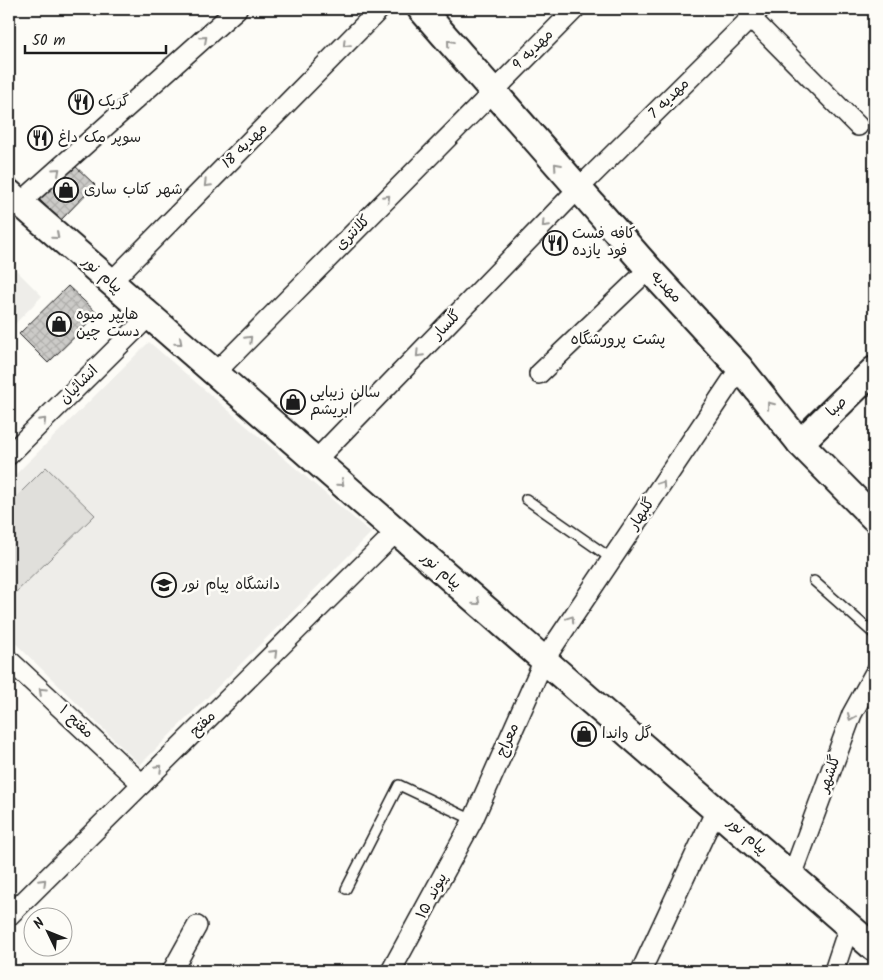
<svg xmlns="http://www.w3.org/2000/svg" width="883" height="980" font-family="Kalam,'Playpen Sans Arabic',sans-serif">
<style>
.built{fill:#eeede9}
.pitch{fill:#e0dfdb;stroke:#7e7e7c}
.building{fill:url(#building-cross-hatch);stroke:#1c1c1c}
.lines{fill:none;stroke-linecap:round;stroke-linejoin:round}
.lane-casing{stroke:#1c1c1c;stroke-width:12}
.street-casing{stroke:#1c1c1c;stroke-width:22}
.secondary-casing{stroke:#1c1c1c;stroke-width:30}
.lane{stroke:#fdfcf7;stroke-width:9}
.street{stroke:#fdfcf7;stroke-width:19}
.secondary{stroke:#fdfcf7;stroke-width:26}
.oneway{stroke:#989794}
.labels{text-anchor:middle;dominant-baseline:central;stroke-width:5;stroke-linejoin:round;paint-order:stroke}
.street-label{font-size:15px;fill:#1c1c1c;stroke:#fdfcf7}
.poi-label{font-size:15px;fill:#1c1c1c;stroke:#fdfcf7;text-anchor:start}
.neighbourhood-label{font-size:16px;fill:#1c1c1c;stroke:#fdfcf7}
</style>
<defs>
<pattern id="building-cross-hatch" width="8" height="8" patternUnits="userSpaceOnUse" patternTransform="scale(1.25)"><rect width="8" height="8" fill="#cccbc8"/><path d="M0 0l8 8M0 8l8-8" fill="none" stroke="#afaeab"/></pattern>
</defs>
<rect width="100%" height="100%" fill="#fdfcf7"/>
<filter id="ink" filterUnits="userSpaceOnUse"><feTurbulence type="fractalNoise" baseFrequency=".02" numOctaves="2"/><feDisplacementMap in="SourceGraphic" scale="10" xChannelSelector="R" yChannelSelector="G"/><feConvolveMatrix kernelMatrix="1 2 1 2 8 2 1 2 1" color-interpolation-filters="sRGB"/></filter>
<g filter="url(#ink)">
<!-- built -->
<g class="built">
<path d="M 9,263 L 42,296 L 9,330 Z"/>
<path d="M 149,342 L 371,533 L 140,765 L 9,637 L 9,481 Z"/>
</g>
<!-- pitch -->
<path class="pitch" d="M 46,467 L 95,515 L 9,599 L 9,504 Z"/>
<!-- building -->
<g class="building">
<path d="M 72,163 L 95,185 L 60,221 L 36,196 Z"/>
<path d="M 68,286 L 98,314 L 48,363 L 19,334 Z"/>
</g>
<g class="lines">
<defs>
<g id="lane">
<path d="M 526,499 L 612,559"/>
<path d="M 814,581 L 874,634"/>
<path d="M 346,889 L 399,785 L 473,820"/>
</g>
<g id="street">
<path d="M 751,18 L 858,126"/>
<path d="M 20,203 L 237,9"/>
<path d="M 110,283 L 380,9"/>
<path d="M 215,373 L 575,9"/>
<path d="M 539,374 L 649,269"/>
<path d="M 9,455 L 149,316"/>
<path d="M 315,461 L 578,189 L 760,9"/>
<path d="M 9,660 L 142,784"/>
<path d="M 792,876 L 852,714 L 874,674"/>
<path d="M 9,916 L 396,532"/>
<path d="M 172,971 L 197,926"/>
<path d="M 391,971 L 473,820 L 544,660 L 740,368"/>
<path d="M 641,971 L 716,810"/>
<path d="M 834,971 L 849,926"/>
</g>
<g id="secondary">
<path d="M 421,9 L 649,269 L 740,368 L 800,443 L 874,518"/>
<path d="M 9,193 L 874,948"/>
<path d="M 800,443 L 874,370"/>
</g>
</defs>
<!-- lane casing -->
<use href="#lane" class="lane-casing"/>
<!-- street casing -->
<use href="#street" class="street-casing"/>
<!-- secondary casing -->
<use href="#secondary" class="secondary-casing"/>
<!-- lane -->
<use href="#lane" class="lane"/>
<!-- street -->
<use href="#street" class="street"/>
<!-- secondary -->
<use href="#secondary" class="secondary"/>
</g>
<!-- one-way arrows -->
<defs><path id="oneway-chevron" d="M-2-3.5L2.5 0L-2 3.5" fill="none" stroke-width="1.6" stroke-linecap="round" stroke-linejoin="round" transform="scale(1.25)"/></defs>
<g class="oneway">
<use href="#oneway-chevron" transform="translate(204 39) rotate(-42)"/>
<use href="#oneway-chevron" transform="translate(450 43) rotate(-130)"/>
<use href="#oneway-chevron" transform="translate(346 44) rotate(134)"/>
<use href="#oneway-chevron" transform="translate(557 166) rotate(-132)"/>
<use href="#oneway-chevron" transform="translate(57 171) rotate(-42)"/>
<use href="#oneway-chevron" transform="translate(207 184) rotate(135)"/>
<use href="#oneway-chevron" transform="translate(387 198) rotate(-45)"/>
<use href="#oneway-chevron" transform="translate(545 224) rotate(134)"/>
<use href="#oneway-chevron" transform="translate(56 236) rotate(41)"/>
<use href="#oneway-chevron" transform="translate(249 339) rotate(-45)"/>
<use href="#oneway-chevron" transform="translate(179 342) rotate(41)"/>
<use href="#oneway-chevron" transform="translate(419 354) rotate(134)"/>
<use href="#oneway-chevron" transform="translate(770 405) rotate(-128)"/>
<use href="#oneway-chevron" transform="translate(43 421) rotate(-45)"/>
<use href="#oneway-chevron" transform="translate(341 483) rotate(41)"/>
<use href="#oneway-chevron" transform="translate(662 484) rotate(-56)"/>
<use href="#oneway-chevron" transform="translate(477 602) rotate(41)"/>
<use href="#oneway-chevron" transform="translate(571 619) rotate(-56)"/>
<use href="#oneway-chevron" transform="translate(274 653) rotate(-45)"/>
<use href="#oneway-chevron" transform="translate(42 691) rotate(-137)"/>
<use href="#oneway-chevron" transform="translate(851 717) rotate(113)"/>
<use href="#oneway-chevron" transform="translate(159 768) rotate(-45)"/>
<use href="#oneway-chevron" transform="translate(43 882) rotate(-45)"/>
</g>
</g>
<!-- icons -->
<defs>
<symbol id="restaurant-ring" viewBox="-11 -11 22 22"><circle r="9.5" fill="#fdfcf7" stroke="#1c1c1c" stroke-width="1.5"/><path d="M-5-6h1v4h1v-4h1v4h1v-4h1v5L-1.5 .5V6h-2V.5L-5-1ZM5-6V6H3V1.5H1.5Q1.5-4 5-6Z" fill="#1c1c1c"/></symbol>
<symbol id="shop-ring" viewBox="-11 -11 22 22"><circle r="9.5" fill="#fdfcf7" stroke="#1c1c1c" stroke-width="1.5"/><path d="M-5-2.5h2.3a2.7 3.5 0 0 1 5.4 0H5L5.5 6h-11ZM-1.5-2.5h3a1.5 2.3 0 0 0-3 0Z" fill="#1c1c1c"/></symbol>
<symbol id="university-ring" viewBox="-11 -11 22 22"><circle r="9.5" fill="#fdfcf7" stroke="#1c1c1c" stroke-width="1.5"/><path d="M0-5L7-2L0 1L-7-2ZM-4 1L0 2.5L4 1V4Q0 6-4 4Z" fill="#1c1c1c"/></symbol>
</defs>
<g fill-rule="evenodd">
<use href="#restaurant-ring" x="67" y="88" width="28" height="28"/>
<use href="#restaurant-ring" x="26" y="124" width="28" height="28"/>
<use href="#shop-ring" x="52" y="176" width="28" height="28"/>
<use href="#restaurant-ring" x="541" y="229" width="28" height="28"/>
<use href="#shop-ring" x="45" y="310" width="28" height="28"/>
<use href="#shop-ring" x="279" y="388" width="28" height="28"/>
<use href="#university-ring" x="150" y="571" width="28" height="28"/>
<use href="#shop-ring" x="570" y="720" width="28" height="28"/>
</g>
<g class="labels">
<!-- street labels -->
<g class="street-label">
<text transform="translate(533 50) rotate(-45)">مهدیه 9</text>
<text transform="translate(669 99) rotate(-45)">مهدیه 7</text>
<text transform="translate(245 146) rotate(-45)">مهدیه 18</text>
<text transform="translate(353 233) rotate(-45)">کلانتری</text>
<text transform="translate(102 275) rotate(41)">پیام نور</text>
<text transform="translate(666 287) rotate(47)">مهدیه</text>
<text transform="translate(447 325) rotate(-46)">گلسار</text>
<text transform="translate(79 385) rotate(-45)">انشائیان</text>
<text transform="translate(837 407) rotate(-44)">صبا</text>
<text transform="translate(642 514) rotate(-56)">گلبهار</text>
<text transform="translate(441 571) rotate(41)">پیام نور</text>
<text transform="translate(76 722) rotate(43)">مفتح ۱</text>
<text transform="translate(203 724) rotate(-45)">مفتح</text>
<text transform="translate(508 740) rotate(-66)">معراج</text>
<text transform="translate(830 774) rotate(-70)">گلشهر</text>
<text transform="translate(747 836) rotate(41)">پیام نور</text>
<text transform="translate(432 896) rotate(-62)">پیوند ۱۵</text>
</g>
<!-- poi labels -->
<g class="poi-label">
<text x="98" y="102">گریک</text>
<text x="58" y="138">سوپر مک داغ</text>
<text x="84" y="190">شهر کتاب ساری</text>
<text x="572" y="234">کافه فست<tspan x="572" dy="17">فود یازده</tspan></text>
<text x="76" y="315">هایپر میوه<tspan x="76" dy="17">دست چین</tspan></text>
<text x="310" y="393">سالن زیبایی<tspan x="310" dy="17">ابریشم</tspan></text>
<text x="182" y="585">دانشگاه پیام نور</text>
<text x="602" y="734">گل واندا</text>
</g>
<!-- neighbourhood labels -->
<g class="neighbourhood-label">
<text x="618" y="339">پشت پرورشگاه</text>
</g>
</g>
<!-- margin -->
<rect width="883" height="980" fill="none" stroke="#fdfcf7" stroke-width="30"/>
<rect x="15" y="15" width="853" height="950" fill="none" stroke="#1c1c1c" stroke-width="2" filter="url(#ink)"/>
<!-- north arrow -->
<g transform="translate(48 932) rotate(313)"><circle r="24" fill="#fdfcf7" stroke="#a3a29f"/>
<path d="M0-4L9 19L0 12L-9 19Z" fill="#1c1c1c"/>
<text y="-8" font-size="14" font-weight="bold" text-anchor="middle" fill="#1c1c1c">N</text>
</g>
<!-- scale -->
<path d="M25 45v8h141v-8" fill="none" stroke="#1c1c1c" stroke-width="2.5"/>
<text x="32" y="45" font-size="15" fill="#1c1c1c" stroke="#fdfcf7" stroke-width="4" paint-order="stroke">50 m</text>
</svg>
